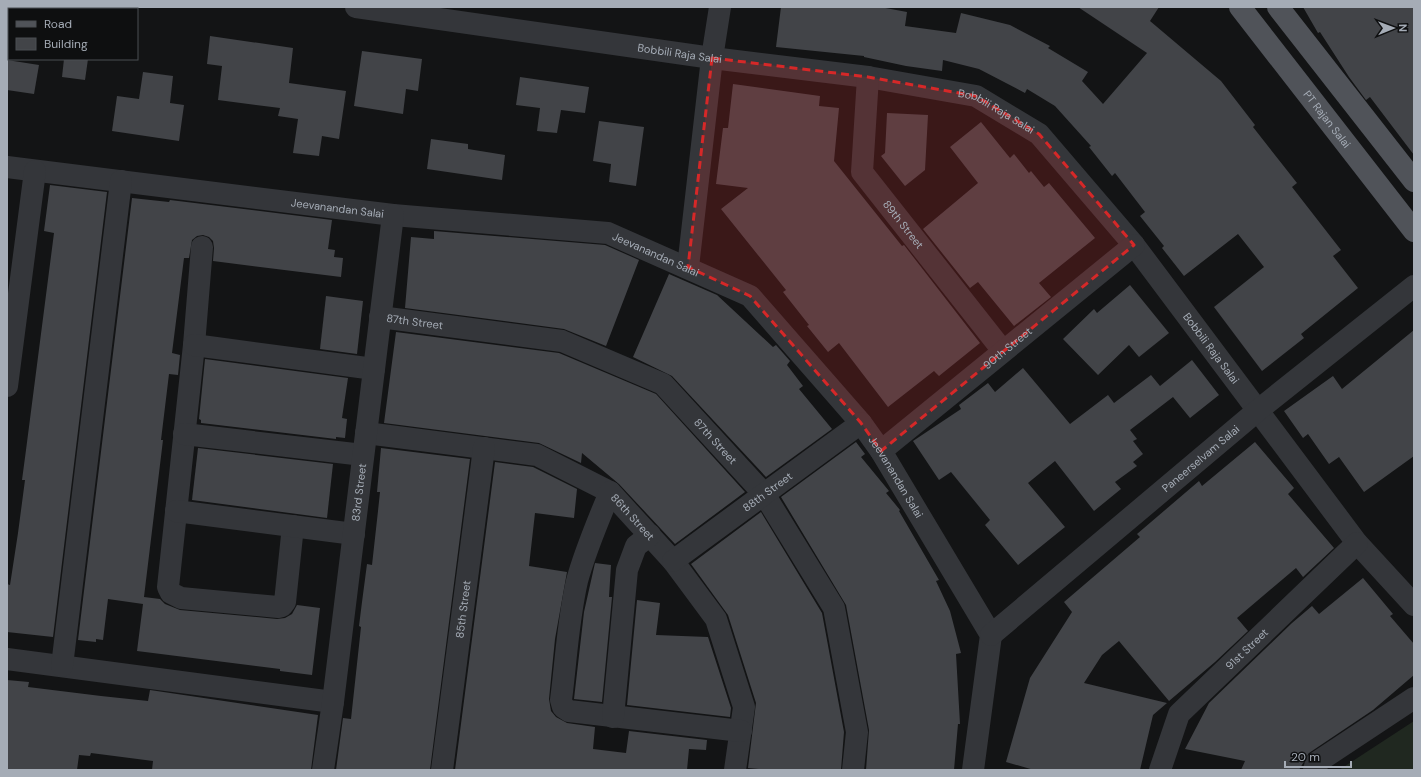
<svg xmlns="http://www.w3.org/2000/svg" width="1421" height="777" font-family="'DM Sans',sans-serif">
<style>
.green{fill:#202820}
.building{fill:#424448}
.lines{fill:none;stroke-linecap:round;stroke-linejoin:round}
.minor{stroke:#34363a;stroke-width:22}
.major{stroke:#505359;stroke-width:22}
.marked{fill:#d62828;fill-opacity:0.2;stroke:#d62828;stroke-width:3;stroke-dasharray:8 5;stroke-linejoin:round}
.labels{text-anchor:middle;dominant-baseline:central;stroke-width:4;stroke-linejoin:round;paint-order:stroke}
.street-label{font-size:11px;fill:#a5acb6;stroke:#0e0f10}
</style>
<rect width="100%" height="100%" fill="#131415"/>
<!-- green -->
<path class="green" d="M 1414,721 L 1414,770 L 1339,770 Z"/>
<!-- building -->
<g class="building">
<path d="M 781,7 L 880,7 L 907,12 L 905,26 L 956,33 L 961,13 L 1010,25 L 1050,46 L 1048,48 L 1088,72 L 1082,81 L 1103,104 L 1147,53 L 1078,7 L 1159,7 L 1150,21 L 1221,81 L 1255,125 L 1253,127 L 1297,183 L 1292,187 L 1341,250 L 1333,256 L 1358,288 L 1301,334 L 1304,338 L 1262,371 L 1214,307 L 1264,267 L 1238,234 L 1184,276 L 1162,248 L 1164,246 L 1140,216 L 1145,212 L 1115,173 L 1112,176 L 1089,147 L 1091,146 L 1055,106 L 1027,89 L 1025,93 L 979,69 L 943,60 L 942,71 L 906,66 L 864,57 L 864,56 L 776,47 Z"/>
<path d="M 1303,7 L 1414,7 L 1414,155 L 1370,97 L 1366,100 L 1349,77 L 1320,32 L 1318,33 Z"/>
<path d="M 210,36 L 293,48 L 289,83 L 346,91 L 339,139 L 322,136 L 319,156 L 293,153 L 298,119 L 278,116 L 280,108 L 218,100 L 222,66 L 207,64 Z"/>
<path d="M 362,51 L 422,59 L 418,91 L 406,89 L 403,114 L 354,106 Z"/>
<path d="M 64,59 L 88,59 L 85,80 L 62,77 Z"/>
<path d="M 7,60 L 39,65 L 34,94 L 7,90 Z"/>
<path d="M 143,72 L 173,76 L 170,103 L 184,105 L 179,141 L 112,131 L 117,96 L 139,99 Z"/>
<path d="M 520,77 L 589,87 L 585,113 L 561,110 L 557,133 L 537,131 L 540,108 L 516,105 Z"/>
<path d="M 733,84 L 820,96 L 819,106 L 839,108 L 834,161 L 902,246 L 904,245 L 980,343 L 939,376 L 934,371 L 888,407 L 839,343 L 828,352 L 807,326 L 809,325 L 783,292 L 786,290 L 721,209 L 748,188 L 716,184 L 723,128 L 728,128 Z"/>
<path d="M 887,113 L 928,115 L 925,170 L 905,186 L 881,156 L 885,153 Z"/>
<path d="M 599,121 L 644,127 L 636,186 L 609,182 L 611,164 L 593,161 Z"/>
<path d="M 981,122 L 1010,158 L 1014,154 L 1029,173 L 1031,171 L 1044,187 L 1049,183 L 1095,238 L 1039,283 L 1051,297 L 1014,326 L 978,282 L 970,288 L 923,229 L 978,183 L 950,147 Z"/>
<path d="M 431,139 L 468,144 L 468,149 L 505,155 L 502,180 L 427,169 Z"/>
<path d="M 50,185 L 107,192 L 53,637 L 7,632 L 7,584 L 10,585 L 18,533 L 25,480 L 22,480 L 26,450 L 54,233 L 44,231 Z"/>
<path d="M 132,198 L 169,202 L 170,200 L 332,220 L 328,249 L 335,250 L 334,257 L 343,258 L 341,277 L 213,261 L 214,248 L 213,241 L 209,237 L 203,235 L 197,236 L 192,240 L 189,258 L 184,258 L 172,353 L 180,355 L 178,375 L 169,374 L 161,440 L 163,440 L 144,597 L 160,599 L 165,604 L 180,610 L 277,619 L 285,618 L 292,614 L 297,605 L 320,608 L 312,675 L 280,671 L 280,669 L 137,651 L 143,604 L 108,599 L 103,640 L 96,639 L 96,642 L 78,640 Z"/>
<path d="M 434,231 L 605,245 L 639,260 L 606,346 L 564,329 L 405,308 L 411,237 L 434,239 Z"/>
<path d="M 669,274 L 717,295 L 773,347 L 776,345 L 790,361 L 787,365 L 803,386 L 799,389 L 832,429 L 766,477 L 672,376 L 633,357 Z"/>
<path d="M 1130,285 L 1169,333 L 1139,357 L 1129,345 L 1098,375 L 1063,339 L 1094,309 L 1097,313 Z"/>
<path d="M 326,296 L 363,301 L 357,354 L 320,349 Z"/>
<path d="M 1414,330 L 1414,456 L 1364,492 L 1339,457 L 1329,464 L 1308,434 L 1303,438 L 1284,411 L 1333,376 L 1342,389 Z"/>
<path d="M 396,332 L 559,353 L 656,394 L 745,492 L 675,544 L 619,484 L 582,453 L 581,463 L 539,443 L 384,423 Z"/>
<path d="M 205,359 L 348,378 L 342,418 L 347,419 L 345,438 L 336,437 L 336,439 L 201,423 L 201,420 L 199,419 Z"/>
<path d="M 1192,360 L 1219,395 L 1190,418 L 1173,397 L 1130,430 L 1137,439 L 1133,441 L 1143,454 L 1133,462 L 1137,466 L 1115,482 L 1121,489 L 1094,511 L 1055,461 L 1028,483 L 1065,527 L 1018,565 L 985,525 L 990,520 L 951,472 L 939,480 L 913,441 L 961,409 L 959,405 L 988,383 L 995,392 L 1023,368 L 1070,424 L 1108,395 L 1114,403 L 1151,375 L 1160,386 Z"/>
<path d="M 856,442 L 865,454 L 861,457 L 889,491 L 886,493 L 900,510 L 899,511 L 939,580 L 936,581 L 950,611 L 961,653 L 956,654 L 960,724 L 958,724 L 954,770 L 866,770 L 869,730 L 846,605 L 781,497 Z"/>
<path d="M 1255,442 L 1294,488 L 1288,494 L 1334,548 L 1303,577 L 1296,568 L 1237,618 L 1248,631 L 1215,662 L 1169,701 L 1119,641 L 1102,655 L 1084,683 L 1167,703 L 1153,715 L 1140,770 L 1034,770 L 1006,762 L 1030,678 L 1072,612 L 1064,602 L 1140,537 L 1137,534 L 1199,481 L 1202,486 Z"/>
<path d="M 198,448 L 333,464 L 327,518 L 192,500 Z"/>
<path d="M 381,448 L 470,459 L 430,770 L 336,770 L 343,718 L 351,719 L 361,627 L 359,626 L 362,602 L 367,564 L 372,565 L 378,511 L 380,492 L 377,492 Z"/>
<path d="M 495,462 L 533,467 L 577,489 L 574,518 L 535,513 L 529,566 L 567,572 L 555,639 L 549,699 L 551,711 L 556,717 L 567,723 L 595,727 L 593,749 L 626,753 L 629,731 L 707,740 L 706,750 L 689,749 L 687,770 L 455,770 Z"/>
<path d="M 761,512 L 822,613 L 844,732 L 841,770 L 768,770 L 748,768 L 756,703 L 728,615 L 691,564 Z"/>
<path d="M 595,563 L 611,565 L 609,597 L 612,597 L 602,702 L 574,699 L 584,612 Z"/>
<path d="M 1363,578 L 1393,614 L 1390,616 L 1414,644 L 1414,675 L 1373,710 L 1309,753 L 1299,770 L 1241,770 L 1245,761 L 1185,749 L 1209,703 L 1292,623 L 1312,606 L 1319,614 Z"/>
<path d="M 637,600 L 660,603 L 656,635 L 708,637 L 731,708 L 730,717 L 627,705 Z"/>
<path d="M 7,680 L 29,682 L 28,687 L 101,696 L 148,701 L 150,690 L 318,715 L 311,770 L 152,770 L 153,761 L 91,753 L 90,756 L 79,755 L 77,770 L 7,770 Z"/>
</g>
<g class="lines">
<!-- minor -->
<g class="minor">
<path id="s1" d="M 356,7 L 712,58 L 868,77 L 976,96 L 1039,134 L 1134,245 L 1357,543 L 1414,605"/>
<path id="s2" d="M 868,77 L 862,172 L 1003,351"/>
<path id="s3" d="M 7,167 L 393,215 L 608,233 L 750,296 L 861,423 L 881,451 L 991,635 L 973,770"/>
<path d="M 202,247 L 194,345 L 168,587 L 171,593 L 181,598 L 278,607 L 282,606 L 285,602 L 293,526"/>
<path d="M 688,267 L 712,58 L 720,7"/>
<path id="s4" d="M 380,317 L 562,341 L 663,384 L 764,494 L 834,608 L 857,732 L 853,770"/>
<path d="M 194,345 L 374,369"/>
<path d="M 7,386 L 35,171"/>
<path id="s5" d="M 366,433 L 537,455 L 610,492 L 673,561 L 716,619 L 744,707 L 735,770"/>
<path d="M 184,434 L 363,455"/>
<path id="s6" d="M 881,451 L 1134,245"/>
<path d="M 610,492 C 598,521 585,551 577,581 C 568,620 566,661 561,700 L 563,707 L 569,711 L 741,731"/>
<path d="M 176,511 L 354,534"/>
<path id="s7" d="M 673,561 L 861,423"/>
<path id="s8" d="M 991,635 L 1257,411 L 1414,286"/>
<path d="M 7,659 L 333,702"/>
<path d="M 62,666 L 121,181"/>
<path d="M 613,717 L 627,570 L 636,546 L 650,535"/>
<path id="s9" d="M 323,770 L 333,702 L 393,215"/>
<path id="s10" d="M 442,770 L 484,448"/>
<path id="s11" d="M 1160,770 L 1179,714 L 1357,543"/>
<path d="M 1314,770 L 1316,763 L 1414,698"/>
</g>
<!-- major -->
<g class="major">
<path id="s12" d="M 1240,7 L 1414,231"/>
<path d="M 1278,7 L 1414,181"/>
</g>
</g>
<!-- marked area -->
<path class="marked" d="M 712,58 L 868,77 L 976,96 L 1039,134 L 1134,245 L 881,451 L 861,423 L 750,296 L 688,267 Z"/>
<g class="labels">
<!-- street labels -->
<g class="street-label">
<text stroke="none"><textPath href="#s1" startOffset="327">Bobbili Raja Salai</textPath></text>
<text stroke="none"><textPath href="#s1" startOffset="651">Bobbili Raja Salai</textPath></text>
<text stroke="none"><textPath href="#s12" startOffset="142">PT Rajan Salai</textPath></text>
<text stroke="none"><textPath href="#s3" startOffset="333">Jeevanandan Salai</textPath></text>
<text stroke="none"><textPath href="#s2" startOffset="162">89th Street</textPath></text>
<text stroke="none"><textPath href="#s3" startOffset="657">Jeevanandan Salai</textPath></text>
<text stroke="none"><textPath href="#s4" startOffset="35">87th Street</textPath></text>
<text stroke="none"><textPath href="#s6" startOffset="163">90th Street</textPath></text>
<text stroke="none"><textPath href="#s1" startOffset="975">Bobbili Raja Salai</textPath></text>
<text stroke="none"><textPath href="#s4" startOffset="371">87th Street</textPath></text>
<text stroke="none"><textPath href="#s8" startOffset="274">Paneerselvam Salai</textPath></text>
<text stroke="none"><textPath href="#s3" startOffset="993">Jeevanandan Salai</textPath></text>
<text stroke="none"><textPath href="#s7" startOffset="117">88th Street</textPath></text>
<text stroke="none"><textPath href="#s9" startOffset="280">83rd Street</textPath></text>
<text stroke="none"><textPath href="#s5" startOffset="288">86th Street</textPath></text>
<text stroke="none"><textPath href="#s10" startOffset="162">85th Street</textPath></text>
<text stroke="none"><textPath href="#s11" startOffset="153">91st Street</textPath></text>
</g>
</g>
<!-- border -->
<rect width="1421" height="777" fill="none" stroke="#a5acb6" stroke-width="16"/>
<!-- legend -->
<rect x="8" y="8" width="130" height="52" fill="#0e0f10" stroke="#4a4e52"/>
<rect x="16" y="21" width="20" height="6" fill="#505359" stroke="#4a4e52"/>
<text x="44" y="28" font-size="12" fill="#a5acb6">Road</text>
<rect x="16" y="38" width="20" height="12" fill="#424448" stroke="#4a4e52"/>
<text x="44" y="48" font-size="12" fill="#a5acb6">Building</text>
<!-- north arrow -->
<g transform="translate(1393 28) rotate(89)" stroke="#0e0f10" stroke-width="3" paint-order="stroke">
<path d="M0-3L7 15L0 10L-7 15Z" fill="#a5acb6"/>
<text y="-6" font-size="11" font-weight="bold" text-anchor="middle" fill="#a5acb6">N</text>
</g>
<!-- scale -->
<path d="M1285 761v6h66v-6" fill="none" stroke="#a5acb6" stroke-width="2"/>
<text x="1291" y="761" font-size="12" fill="#a5acb6" stroke="#0e0f10" stroke-width="3" paint-order="stroke">20 m</text>
</svg>
